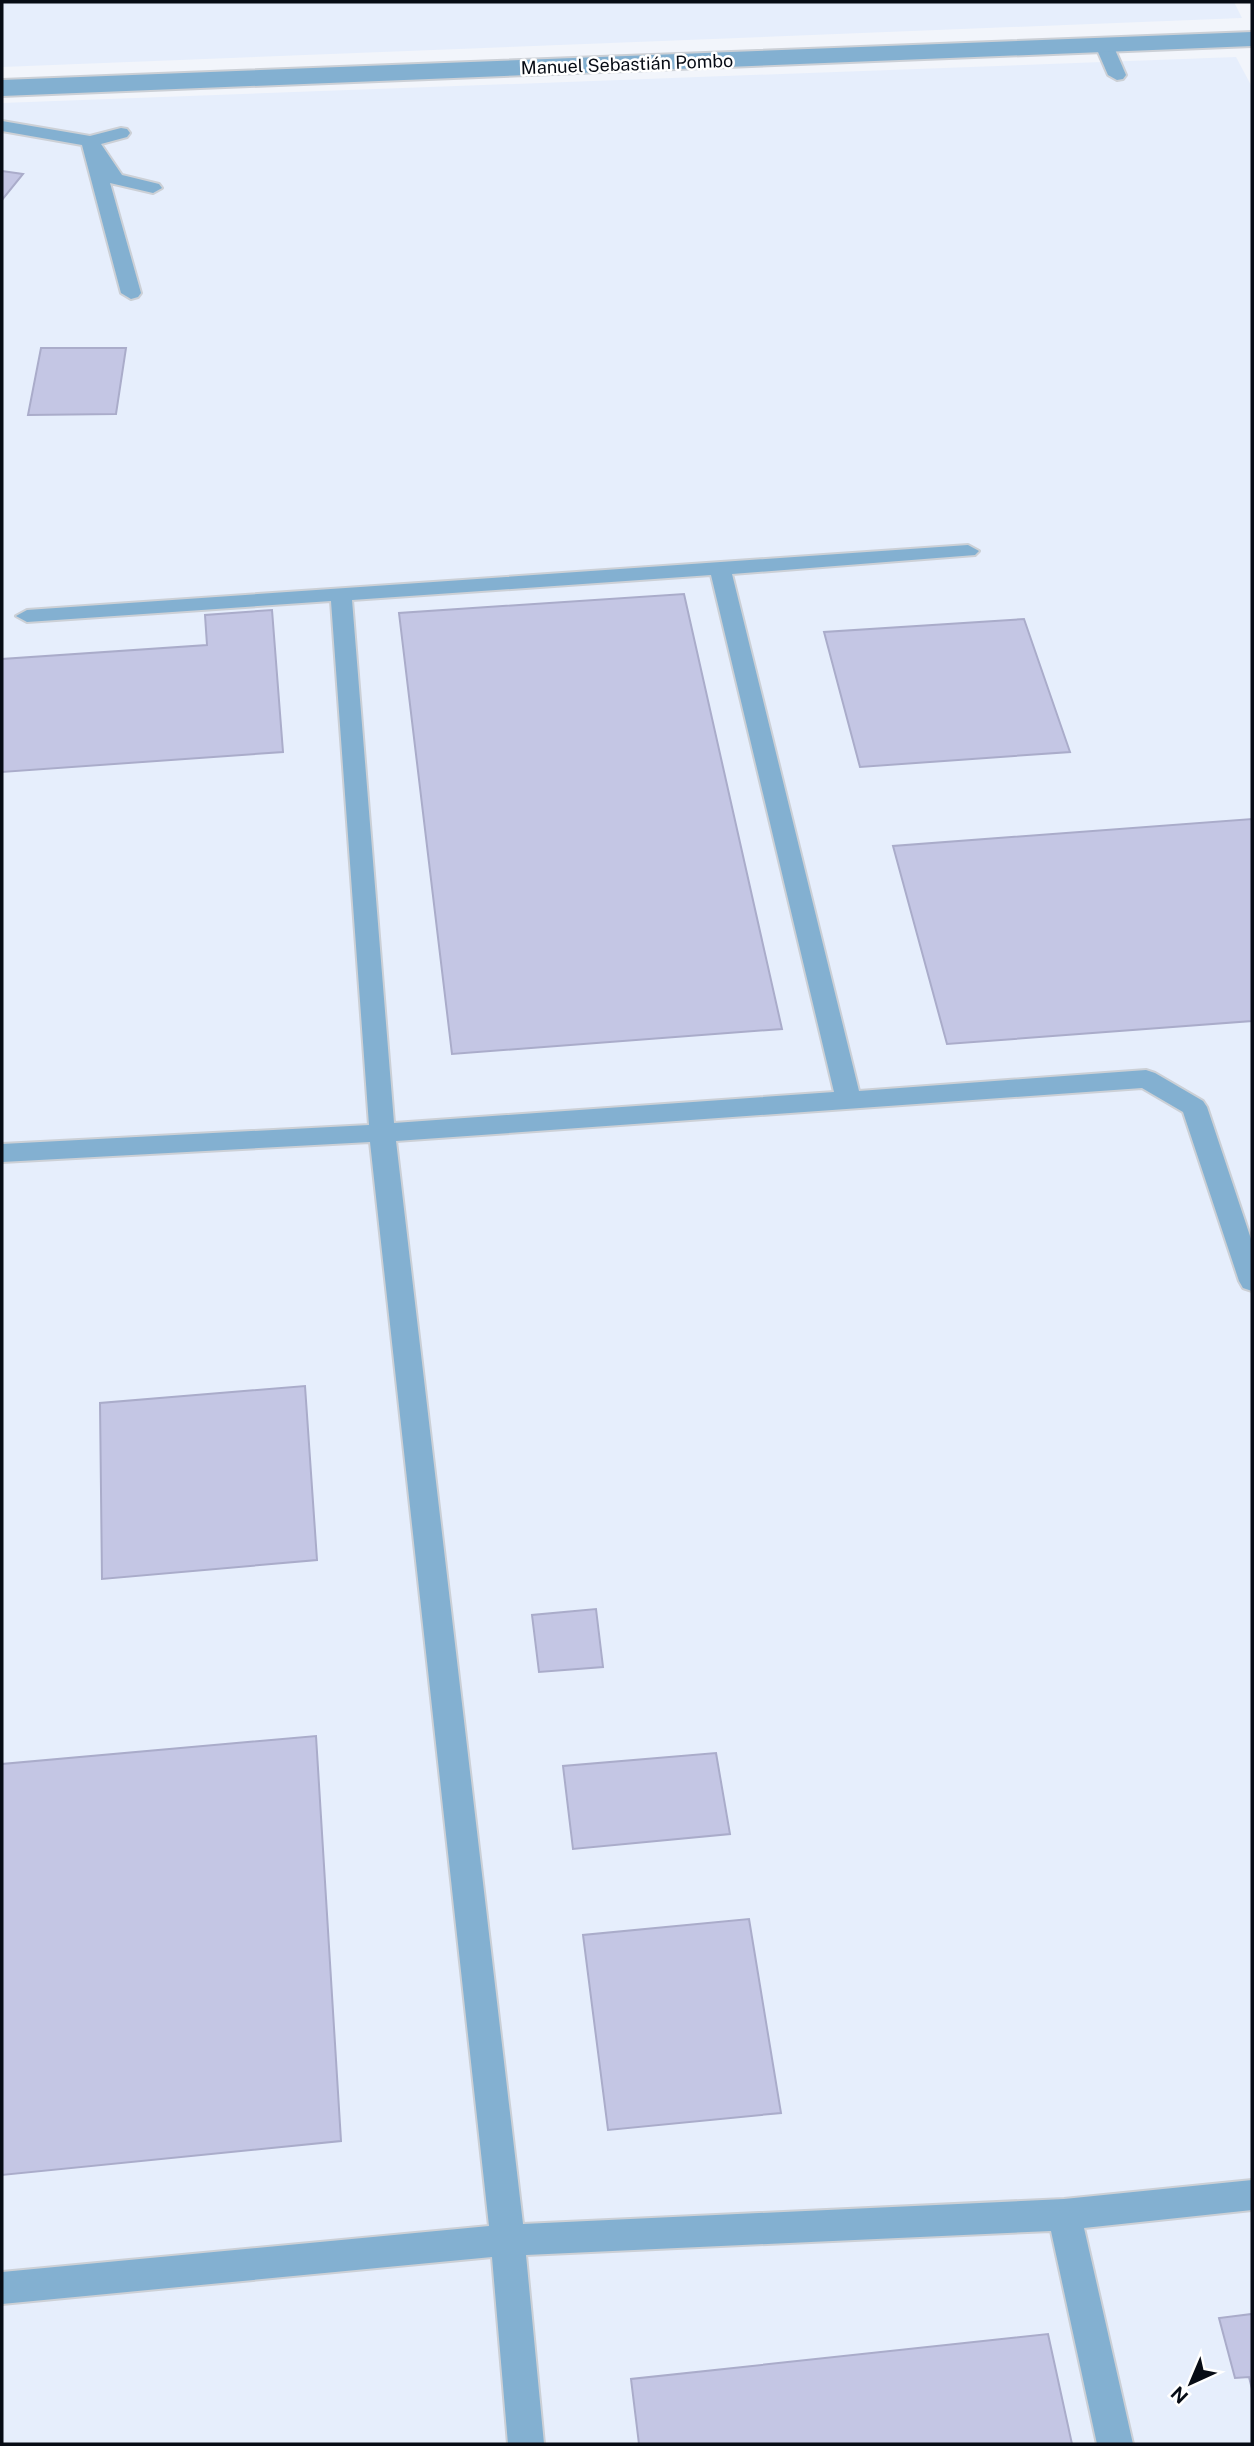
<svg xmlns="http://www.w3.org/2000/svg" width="1254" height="2446" font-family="'Public Sans',sans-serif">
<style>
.built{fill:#e6eefc}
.building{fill:#c4c6e4;stroke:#aaacca;stroke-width:2}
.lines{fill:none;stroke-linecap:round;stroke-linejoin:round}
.lane-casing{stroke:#ccd0d6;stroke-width:4}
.street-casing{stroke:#ccd0d6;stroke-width:4}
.lane{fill:#83b0d1;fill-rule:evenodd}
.street{fill:#83b0d1;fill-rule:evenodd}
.labels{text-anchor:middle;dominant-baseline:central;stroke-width:5;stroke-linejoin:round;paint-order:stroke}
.far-street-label{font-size:18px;fill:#070c15;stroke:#fff}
</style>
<rect width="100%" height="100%" fill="#f2f5fb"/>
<!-- built -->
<g class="built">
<path d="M 2,2 L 1234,2 L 1242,18 L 2,67 Z"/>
<path d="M 1236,57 L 1252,87 L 1252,2444 L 2,2444 L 2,103 Z"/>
</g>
<!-- building -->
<g class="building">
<path d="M 2,171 L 23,174 L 2,200 Z"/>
<path d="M 41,348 L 126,348 L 116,414 L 28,415 Z"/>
<path d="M 684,594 L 782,1029 L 452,1054 L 399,613 Z"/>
<path d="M 272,610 L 283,752 L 2,772 L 2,659 L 207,645 L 205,615 Z"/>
<path d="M 1024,619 L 1070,752 L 860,767 L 824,632 Z"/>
<path d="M 1252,819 L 1252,1021 L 947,1044 L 893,846 Z"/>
<path d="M 305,1386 L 317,1560 L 102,1579 L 100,1403 Z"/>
<path d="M 596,1609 L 603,1667 L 539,1672 L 532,1615 Z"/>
<path d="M 316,1736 L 341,2141 L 2,2175 L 2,1764 Z"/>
<path d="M 716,1753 L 730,1834 L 573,1849 L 563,1766 Z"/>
<path d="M 749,1919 L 781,2113 L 608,2130 L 583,1935 Z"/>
<path d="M 1252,2314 L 1252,2389 L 1249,2377 L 1235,2378 L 1219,2318 Z"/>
<path d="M 1048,2334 L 1072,2444 L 639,2444 L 631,2379 Z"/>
</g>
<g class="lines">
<defs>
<g id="lane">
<path d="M 1104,40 L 1113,45 L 1126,75 L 1123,79 L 1117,80 L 1108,75 L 1095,45 Z"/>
<path d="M 2,121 L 90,136 L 121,128 L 127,129 L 130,133 L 127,137 L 101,144 L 122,175 L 159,184 L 162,188 L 153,193 L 110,183 L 141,293 L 138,297 L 131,299 L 121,293 L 82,145 L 2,131 Z"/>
<path d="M 968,545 L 979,551 L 975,555 L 732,574 L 859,1091 L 1146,1070 L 1155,1073 L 1203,1101 L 1207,1107 L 1252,1242 L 1252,1291 L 1243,1288 L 1239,1281 L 1183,1112 L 1142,1088 L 396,1141 L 523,2224 L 1064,2199 L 1252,2180 L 1252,2210 L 1084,2228 L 1133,2444 L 1097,2444 L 1051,2231 L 526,2255 L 544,2444 L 508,2444 L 492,2257 L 2,2304 L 2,2272 L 489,2226 L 370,1142 L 2,1162 L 2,1144 L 369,1125 L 331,601 L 27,622 L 16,616 L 27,610 ZM 711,575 L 834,1092 L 394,1123 L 352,600 Z"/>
</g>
<path id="street" d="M 1252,32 L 1252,46 L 2,96 L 2,80 Z"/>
</defs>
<!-- lane casing -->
<use href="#lane" class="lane-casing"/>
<!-- street casing -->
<use href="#street" class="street-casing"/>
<!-- lane -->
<use href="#lane" class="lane"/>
<!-- street -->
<use href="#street" class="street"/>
</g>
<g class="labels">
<!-- far-street labels -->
<g class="far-street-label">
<text transform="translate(627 64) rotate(-2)">Manuel Sebastián Pombo</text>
</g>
</g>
<!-- border -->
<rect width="1254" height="2446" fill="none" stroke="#070c15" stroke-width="7"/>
<!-- north arrow -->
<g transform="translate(1191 2383) rotate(224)" stroke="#ffffff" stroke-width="5" paint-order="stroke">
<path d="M0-5L12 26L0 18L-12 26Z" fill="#070c15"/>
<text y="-10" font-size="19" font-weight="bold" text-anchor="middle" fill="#070c15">N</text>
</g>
</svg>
